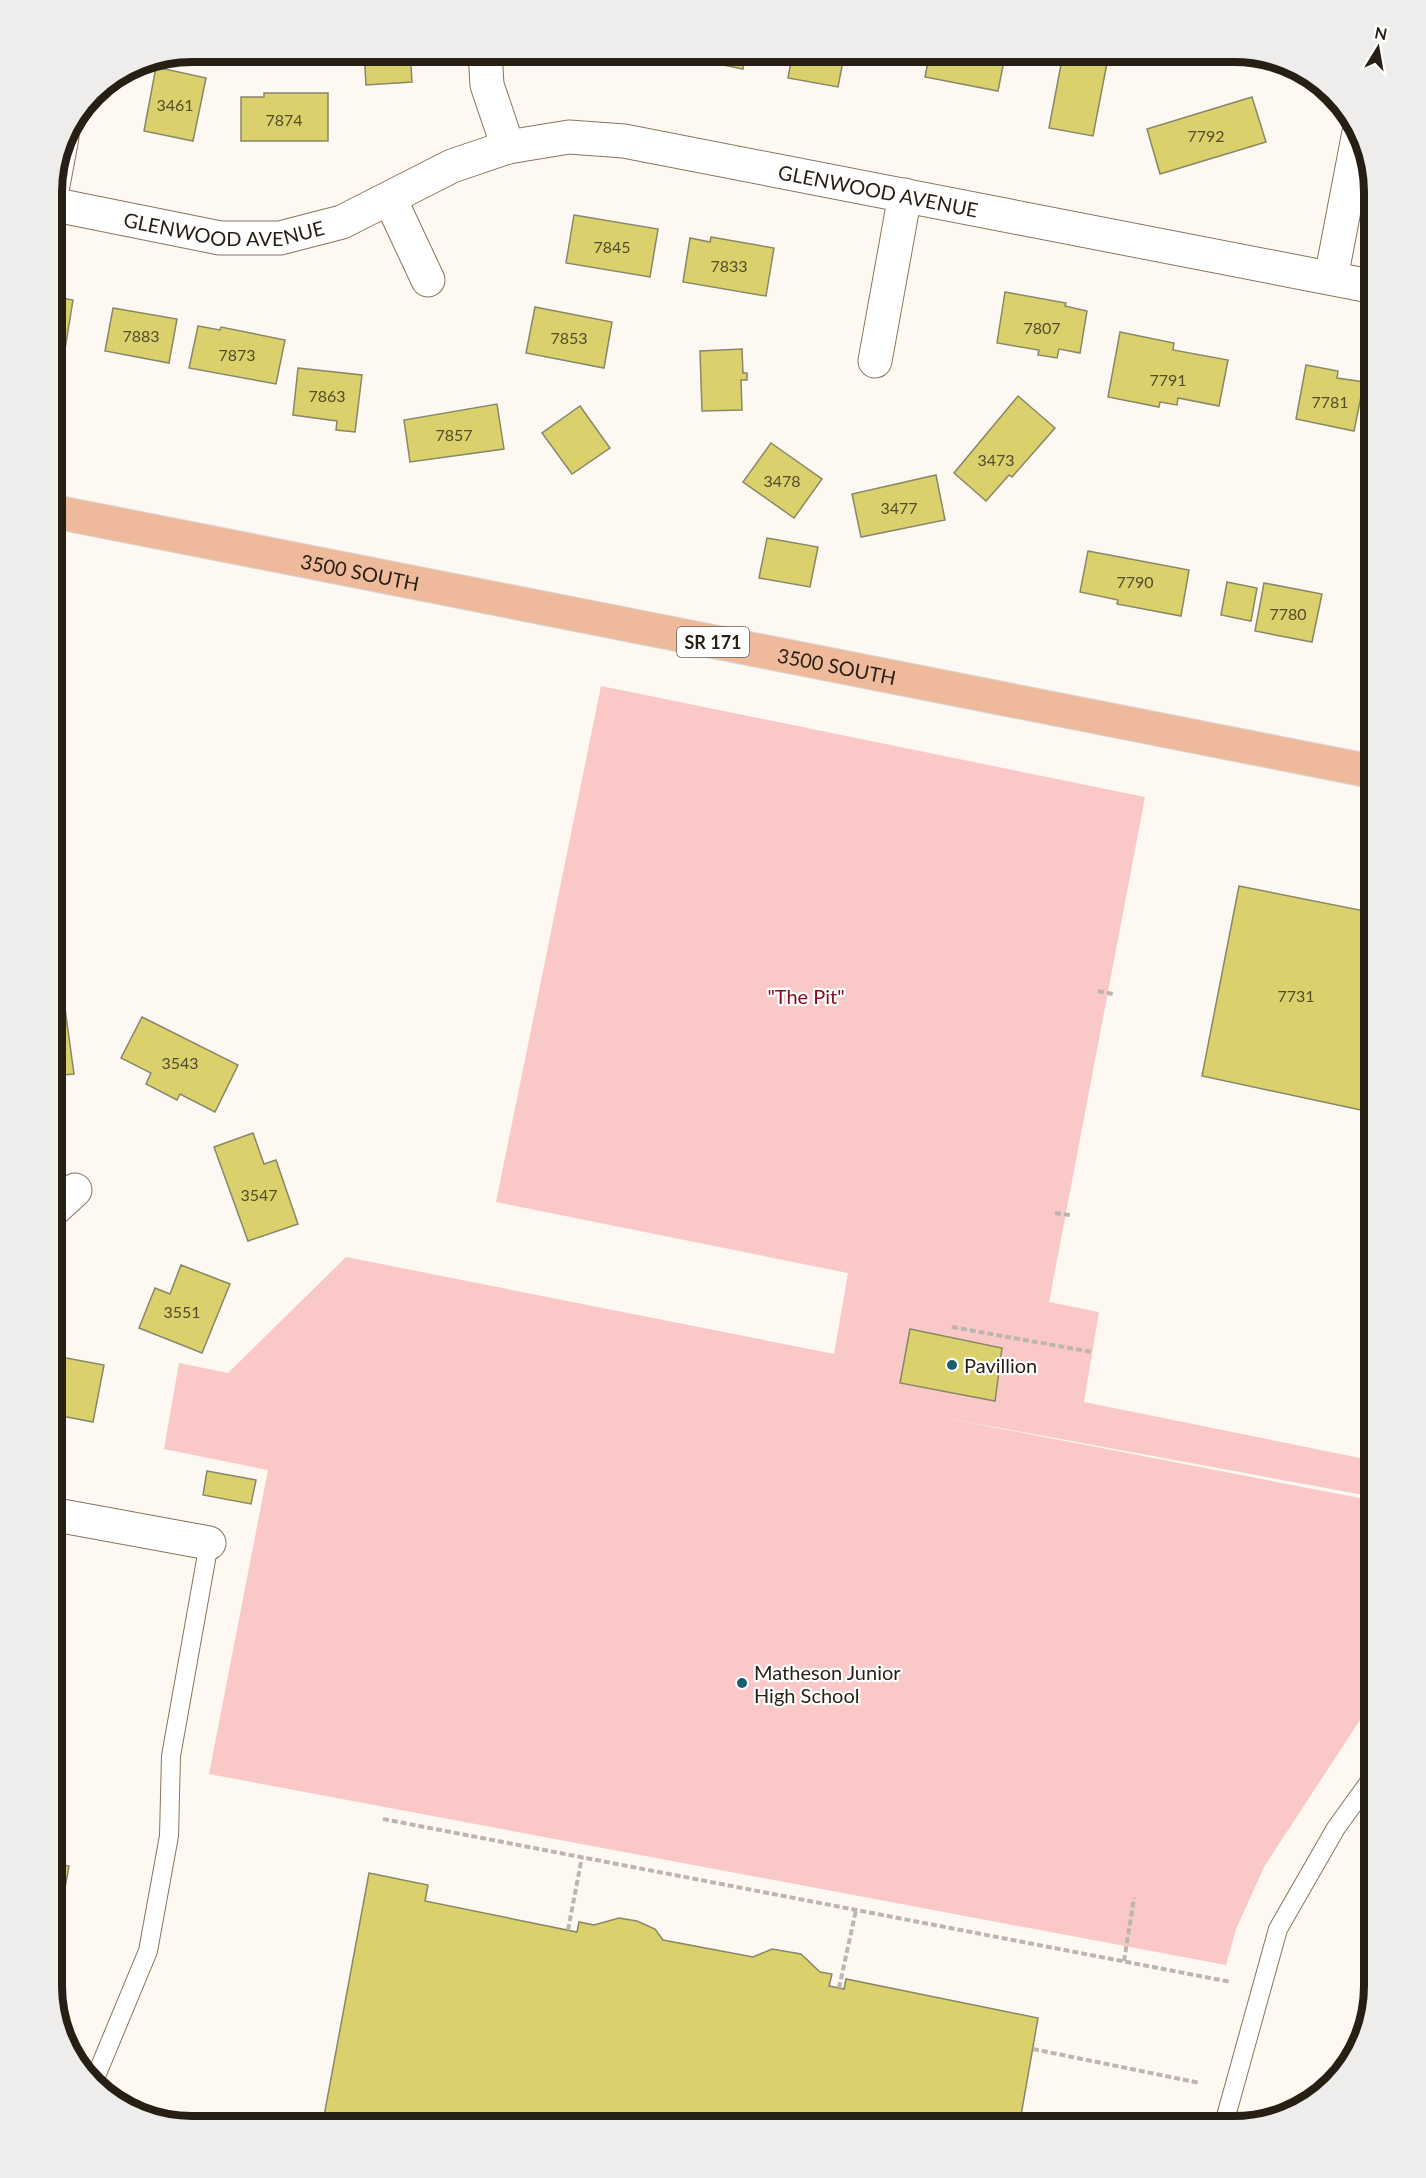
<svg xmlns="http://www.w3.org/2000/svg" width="1426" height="2178" font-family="Lato,sans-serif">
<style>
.green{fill:#fac8c7}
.building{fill:#dad16d;stroke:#898766;stroke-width:1.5}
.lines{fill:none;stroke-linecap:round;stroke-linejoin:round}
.lane-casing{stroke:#89755a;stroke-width:20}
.street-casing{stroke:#89755a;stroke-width:35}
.primary-casing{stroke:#d8d7d5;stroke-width:35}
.path{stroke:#bcb6af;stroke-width:4;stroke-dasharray:6 3;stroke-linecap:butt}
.lane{stroke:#fff;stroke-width:18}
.street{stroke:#fff;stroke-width:33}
.primary{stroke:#efb99b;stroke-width:33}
.poi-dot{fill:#17606f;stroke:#fff;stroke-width:2}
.labels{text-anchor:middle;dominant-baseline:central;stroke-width:4.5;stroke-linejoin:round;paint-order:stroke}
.number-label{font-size:16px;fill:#544c2a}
.shield{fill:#fff;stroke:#68625a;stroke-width:1.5}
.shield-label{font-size:18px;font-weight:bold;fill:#271f14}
.street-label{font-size:20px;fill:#271f14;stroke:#fff}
.park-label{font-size:20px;fill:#870b21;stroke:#fff}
.poi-label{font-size:20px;fill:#271f14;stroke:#fff;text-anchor:start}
.rim{fill:none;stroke:#271f14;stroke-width:8}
</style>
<rect width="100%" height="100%" fill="#fdf8f2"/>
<!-- green -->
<path class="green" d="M 601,686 L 1145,797 L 1049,1302 L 1099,1312 L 1084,1402 L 1375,1461 L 1375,1497 L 936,1416 L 1375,1501 L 1375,1645 L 1360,1720 L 1264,1867 L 1236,1929 L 1226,1965 L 209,1774 L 268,1470 L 164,1449 L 179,1363 L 228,1373 L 346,1257 L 834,1354 L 848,1273 L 496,1202 Z"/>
<!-- building -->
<g class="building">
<path d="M 364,51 L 410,51 L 412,82 L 366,85 Z"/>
<rect x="559" y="51" width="48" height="8"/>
<path d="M 700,51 L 746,51 L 743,69 L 699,60 Z"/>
<path d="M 793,51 L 845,51 L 838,87 L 788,78 Z"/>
<path d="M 930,51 L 1006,51 L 998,91 L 925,77 Z"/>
<path d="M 1063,54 L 1107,63 L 1093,136 L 1049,128 Z"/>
<path d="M 156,67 L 206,78 L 193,141 L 144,131 Z"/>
<path d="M 264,93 L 328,93 L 328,141 L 241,141 L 241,97 L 264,97 Z"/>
<path d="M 1252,97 L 1266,142 L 1160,174 L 1147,129 Z"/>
<path d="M 574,215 L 658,229 L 650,277 L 566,263 Z"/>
<path d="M 711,237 L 774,248 L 766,296 L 683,282 L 690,238 L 710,242 Z"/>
<path d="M 1005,292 L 1066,303 L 1065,306 L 1087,311 L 1080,353 L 1059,349 L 1057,358 L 1038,355 L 1039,350 L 997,343 Z"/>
<path d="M 51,296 L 73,300 L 65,349 L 51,346 Z"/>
<path d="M 535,307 L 612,322 L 604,368 L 526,353 Z"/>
<path d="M 113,308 L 177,319 L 169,363 L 105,351 Z"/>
<path d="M 198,326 L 220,330 L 221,327 L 285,340 L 276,384 L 189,368 Z"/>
<path d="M 1120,332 L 1174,343 L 1173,350 L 1228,360 L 1219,406 L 1178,398 L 1177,405 L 1160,402 L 1159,407 L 1108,397 Z"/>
<path d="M 742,349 L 743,373 L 747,373 L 747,380 L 741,380 L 742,410 L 702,411 L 700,351 Z"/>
<path d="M 1306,365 L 1338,371 L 1337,378 L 1364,382 L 1354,431 L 1296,419 Z"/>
<path d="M 298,368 L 362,375 L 355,432 L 336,430 L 337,421 L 293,415 Z"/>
<path d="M 1018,396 L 1055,428 L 1012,477 L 1009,475 L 986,501 L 954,473 Z"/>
<path d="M 497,404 L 504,449 L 410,462 L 404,420 Z"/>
<path d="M 580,406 L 610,448 L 572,474 L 542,433 Z"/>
<path d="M 771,443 L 822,479 L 794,518 L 743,482 Z"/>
<path d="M 936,475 L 945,520 L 861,537 L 852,494 Z"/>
<path d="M 767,538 L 818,547 L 810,587 L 759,578 Z"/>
<path d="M 1088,551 L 1189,570 L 1181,616 L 1117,604 L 1118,600 L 1080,592 Z"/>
<path d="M 1227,582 L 1257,588 L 1251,621 L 1221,615 Z"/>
<path d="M 1264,583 L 1322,594 L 1312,642 L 1255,631 Z"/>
<path d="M 1239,886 L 1375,913 L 1375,1113 L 1202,1076 Z"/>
<path d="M 64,1001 L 74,1074 L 51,1076 L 51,1003 Z"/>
<path d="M 142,1017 L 238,1065 L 215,1112 L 180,1094 L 177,1100 L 146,1084 L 151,1073 L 121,1058 Z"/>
<path d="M 253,1133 L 264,1164 L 276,1160 L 298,1224 L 248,1241 L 214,1147 Z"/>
<path d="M 181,1265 L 230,1284 L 202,1353 L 139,1328 L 155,1288 L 170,1294 Z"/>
<path d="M 910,1329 L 1002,1348 L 995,1401 L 900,1383 Z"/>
<path d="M 61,1357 L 104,1365 L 93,1422 L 51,1414 Z"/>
<path d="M 207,1471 L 256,1480 L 251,1504 L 203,1495 Z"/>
<path d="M 51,1594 L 60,1596 L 51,1640 Z"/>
<path d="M 51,1863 L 69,1866 L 61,1910 L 51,1908 Z"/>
<path d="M 369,1873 L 428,1885 L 425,1901 L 577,1932 L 579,1922 L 594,1925 L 619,1918 L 637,1921 L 655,1929 L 663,1940 L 753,1957 L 772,1949 L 801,1954 L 820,1972 L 832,1974 L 829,1986 L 844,1989 L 846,1979 L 1038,2018 L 1019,2127 L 322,2127 Z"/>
</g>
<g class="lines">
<defs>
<g id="lane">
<path d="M 94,2081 L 148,1951 L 169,1836 L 171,1756 L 209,1543"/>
<path d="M 1223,2127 L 1278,1929 L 1336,1828 L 1375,1774"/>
</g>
<g id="street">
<path d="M 485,51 L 487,85 L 508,147"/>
<path d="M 51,196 L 62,137"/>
<path d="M 390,199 L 428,280"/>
<path id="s1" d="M 51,204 L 220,238 L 280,238 L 342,222 L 452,166 L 508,147 L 569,137 L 624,141 L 1375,287"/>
<path d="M 1331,278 L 1359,132"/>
<path d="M 875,361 L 905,195"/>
<path d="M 51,1212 L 75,1190"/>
<path d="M 51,1514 L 209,1543"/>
</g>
<g id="primary">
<path id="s2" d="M 51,511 L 1375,772"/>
</g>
</defs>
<!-- lane casing -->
<use href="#lane" class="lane-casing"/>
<!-- street casing -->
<use href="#street" class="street-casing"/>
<!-- primary casing -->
<use href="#primary" class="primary-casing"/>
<!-- path -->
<g class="path">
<path d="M 1098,991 L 1113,994"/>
<path d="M 1055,1213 L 1070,1215"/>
<path d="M 952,1327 L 1092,1352"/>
<path d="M 383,1819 L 1231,1982"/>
<path d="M 568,1930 L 582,1857"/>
<path d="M 1124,1961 L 1134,1898"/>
<path d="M 839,1988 L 856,1910"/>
<path d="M 1033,2049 L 1200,2083"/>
</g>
<!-- lane -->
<use href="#lane" class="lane"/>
<!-- street -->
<use href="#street" class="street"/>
<!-- primary -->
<use href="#primary" class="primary"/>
</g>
<!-- markers -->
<g class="poi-dot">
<circle cx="952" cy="1365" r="6"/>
<circle cx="742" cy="1683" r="6"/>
</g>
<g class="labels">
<!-- number labels -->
<g class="number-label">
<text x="175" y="104">3461</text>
<text x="284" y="119">7874</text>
<text x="1206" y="135">7792</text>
<text x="612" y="246">7845</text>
<text x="729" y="265">7833</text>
<text x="1042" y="327">7807</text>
<text x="141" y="335">7883</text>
<text x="569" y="337">7853</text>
<text x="237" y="354">7873</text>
<text x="1168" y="379">7791</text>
<text x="327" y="395">7863</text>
<text x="1330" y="401">7781</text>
<text x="454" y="434">7857</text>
<text x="996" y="459">3473</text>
<text x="782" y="480">3478</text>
<text x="899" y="507">3477</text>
<text x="1135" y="581">7790</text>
<text x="1288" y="613">7780</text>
<text x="1296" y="995">7731</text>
<text x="180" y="1062">3543</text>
<text x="259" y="1194">3547</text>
<text x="182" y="1311">3551</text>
</g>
<!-- shield labels -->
<rect class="shield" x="677" y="627" width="72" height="30" rx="4.5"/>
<g class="shield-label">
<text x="713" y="642">SR 171</text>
</g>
<!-- street labels -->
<g class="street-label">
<text stroke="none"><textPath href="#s1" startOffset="855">GLENWOOD AVENUE</textPath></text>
<text stroke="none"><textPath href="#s1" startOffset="176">GLENWOOD AVENUE</textPath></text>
<text stroke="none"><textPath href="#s2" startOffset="315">3500 SOUTH</textPath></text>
<text stroke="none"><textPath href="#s2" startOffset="801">3500 SOUTH</textPath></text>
</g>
<!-- park labels -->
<g class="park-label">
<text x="806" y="996">"The Pit"</text>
</g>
<!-- poi labels -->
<g class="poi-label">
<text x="964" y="1365">Pavillion</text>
<text x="754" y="1672">Matheson Junior<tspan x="754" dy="23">High School</tspan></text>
</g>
</g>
<!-- crop -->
<path d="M0 0H1426V2178H0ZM192 62H1234A130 130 0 0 1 1364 192V1986A130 130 0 0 1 1234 2116H192A130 130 0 0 1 62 1986V192A130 130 0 0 1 192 62Z" fill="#eeedec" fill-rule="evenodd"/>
<path class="rim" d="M192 62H1234A130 130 0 0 1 1364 192V1986A130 130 0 0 1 1234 2116H192A130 130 0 0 1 62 1986V192A130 130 0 0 1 192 62Z"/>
<!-- north arrow -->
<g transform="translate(1378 48) rotate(11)" stroke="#ffffff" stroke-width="4.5" paint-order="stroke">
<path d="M0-4.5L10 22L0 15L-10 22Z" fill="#271f14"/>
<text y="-9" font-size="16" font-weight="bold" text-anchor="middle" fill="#271f14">N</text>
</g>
</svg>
